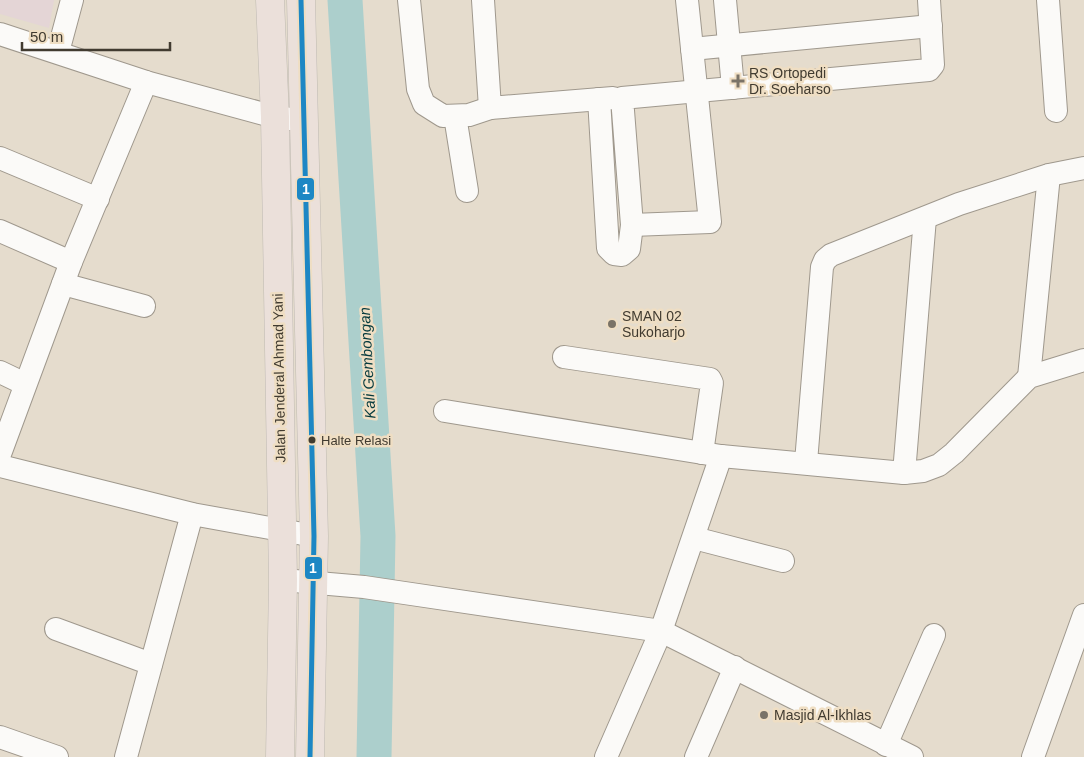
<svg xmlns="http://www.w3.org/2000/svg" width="1084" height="757" font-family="Arial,sans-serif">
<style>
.education{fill:#e4d5d6}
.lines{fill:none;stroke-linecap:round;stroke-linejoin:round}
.river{stroke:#accfcc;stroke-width:35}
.minor-casing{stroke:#9f988d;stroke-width:24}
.highway-casing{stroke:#beb9b1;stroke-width:29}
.minor{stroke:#fbfaf8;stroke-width:22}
.highway{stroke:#ebe0da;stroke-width:28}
.bus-1-casing{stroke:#efdec3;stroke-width:9}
.bus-1{stroke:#1d87c4;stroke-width:5}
.poi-dot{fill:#7a7367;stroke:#efdec3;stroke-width:2}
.bus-dot{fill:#413b30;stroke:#efdec3;stroke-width:2}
.labels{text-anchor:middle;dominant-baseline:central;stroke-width:5;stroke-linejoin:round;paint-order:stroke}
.bus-label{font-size:13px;fill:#413b30;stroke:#efdec3;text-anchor:start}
.poi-label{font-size:14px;fill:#413b30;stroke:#efdec3;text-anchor:start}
.street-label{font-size:14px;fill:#413b30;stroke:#efdec3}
.water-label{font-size:15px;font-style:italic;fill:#063b3e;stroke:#efdec3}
.line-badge{stroke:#efdec3;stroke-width:2}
.badge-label{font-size:14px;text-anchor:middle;font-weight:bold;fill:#fff}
</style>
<rect width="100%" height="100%" fill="#e5dccd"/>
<!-- education -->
<path class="education" d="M 0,0 L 54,0 L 49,28 L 0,14 Z"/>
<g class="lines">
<!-- river -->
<path class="river" d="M 345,0 L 378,536 L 374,757"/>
<defs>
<g id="minor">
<path d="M 409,0 L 418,89 L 424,104 L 443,116 L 469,115 L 490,108"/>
<path d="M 483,0 L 490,108 L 613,98"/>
<path d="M 725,0 L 733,88"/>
<path d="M 1048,0 L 1056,111"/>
<path d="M 0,34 L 146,82 L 275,117 L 290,119"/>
<path d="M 692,49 L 931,26"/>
<path d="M 58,52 L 72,0"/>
<path d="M 599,99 L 608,248 L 614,254 L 622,255 L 629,249 L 632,225 L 622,98 L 929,70 L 933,65 L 929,0"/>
<path d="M 455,116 L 467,191"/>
<path d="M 0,158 L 98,199"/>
<path d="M 632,225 L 710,222 L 687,0"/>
<path d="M 0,231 L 71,262"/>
<path d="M 63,284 L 144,306"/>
<path d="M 564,357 L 710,379 L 712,383 L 702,453"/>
<path d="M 0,372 L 25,384"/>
<path d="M 1029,377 L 1049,175"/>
<path d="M 445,411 L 721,456 L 904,473 L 923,471 L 939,465 L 954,453 L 1029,377 L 1084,360"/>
<path d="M 0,454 L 71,262 L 146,82"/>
<path d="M 806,462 L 822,267 L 825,260 L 831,255 L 959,204 L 1049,175 L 1084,168"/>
<path d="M 0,466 L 192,514 L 314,536"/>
<path d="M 904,473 L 925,218"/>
<path d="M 694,538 L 783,561"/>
<path d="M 283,580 L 364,587 L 661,631 L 912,757"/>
<path d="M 56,629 L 151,664"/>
<path d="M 0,737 L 57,757"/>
<path d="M 886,745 L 934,635"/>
<path d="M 126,757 L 192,514"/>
<path d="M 606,757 L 661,631 L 721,456"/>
<path d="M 696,757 L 735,667"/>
<path d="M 1033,757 L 1084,615"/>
</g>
<g id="highway">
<path d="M 270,0 L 275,117 L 283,580 L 280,757"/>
<path d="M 301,0 L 314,536 L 310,757"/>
</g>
</defs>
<!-- minor casing -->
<use href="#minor" class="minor-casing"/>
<!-- highway casing -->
<use href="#highway" class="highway-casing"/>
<!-- minor -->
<use href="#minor" class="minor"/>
<!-- highway -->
<use href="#highway" class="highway"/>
<defs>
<path id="bus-1" d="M 301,0 L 314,536 L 310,757"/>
</defs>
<!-- bus-1 casing -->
<use href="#bus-1" class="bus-1-casing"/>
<!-- bus-1 -->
<use href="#bus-1" class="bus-1"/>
</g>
<!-- markers -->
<g class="poi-dot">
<path d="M735.5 73.5h5v5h5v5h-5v5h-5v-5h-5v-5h5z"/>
<circle cx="612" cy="324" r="5"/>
<circle cx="764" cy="715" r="5"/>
</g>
<circle class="bus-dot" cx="312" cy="440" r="4.5"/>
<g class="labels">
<!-- bus labels -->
<g class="bus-label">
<text x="321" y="440">Halte Relasi</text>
</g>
<!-- poi labels -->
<g class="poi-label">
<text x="749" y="73">RS Ortopedi<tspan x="749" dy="16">Dr. Soeharso</tspan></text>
<text x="622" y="316">SMAN 02<tspan x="622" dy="16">Sukoharjo</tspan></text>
<text x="774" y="715">Masjid Al-Ikhlas</text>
</g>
<!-- street labels -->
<g class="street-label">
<text transform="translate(279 378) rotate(-91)">Jalan Jenderal Ahmad Yani</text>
</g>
<!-- water labels -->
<g class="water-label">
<text transform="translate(367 363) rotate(-93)">Kali Gembongan</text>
</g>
</g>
<g class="line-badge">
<rect x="296" y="177" width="19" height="24" rx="5" fill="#1d87c4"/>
<rect x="304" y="556" width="19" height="24" rx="5" fill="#1d87c4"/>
</g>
<g class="badge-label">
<text x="306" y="194">1</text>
<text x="313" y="573">1</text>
</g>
<!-- scale -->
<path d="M22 42v8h148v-8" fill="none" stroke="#413b30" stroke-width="2.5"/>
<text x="30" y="42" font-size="15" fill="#413b30" stroke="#efdec3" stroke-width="4" paint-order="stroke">50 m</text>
</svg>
